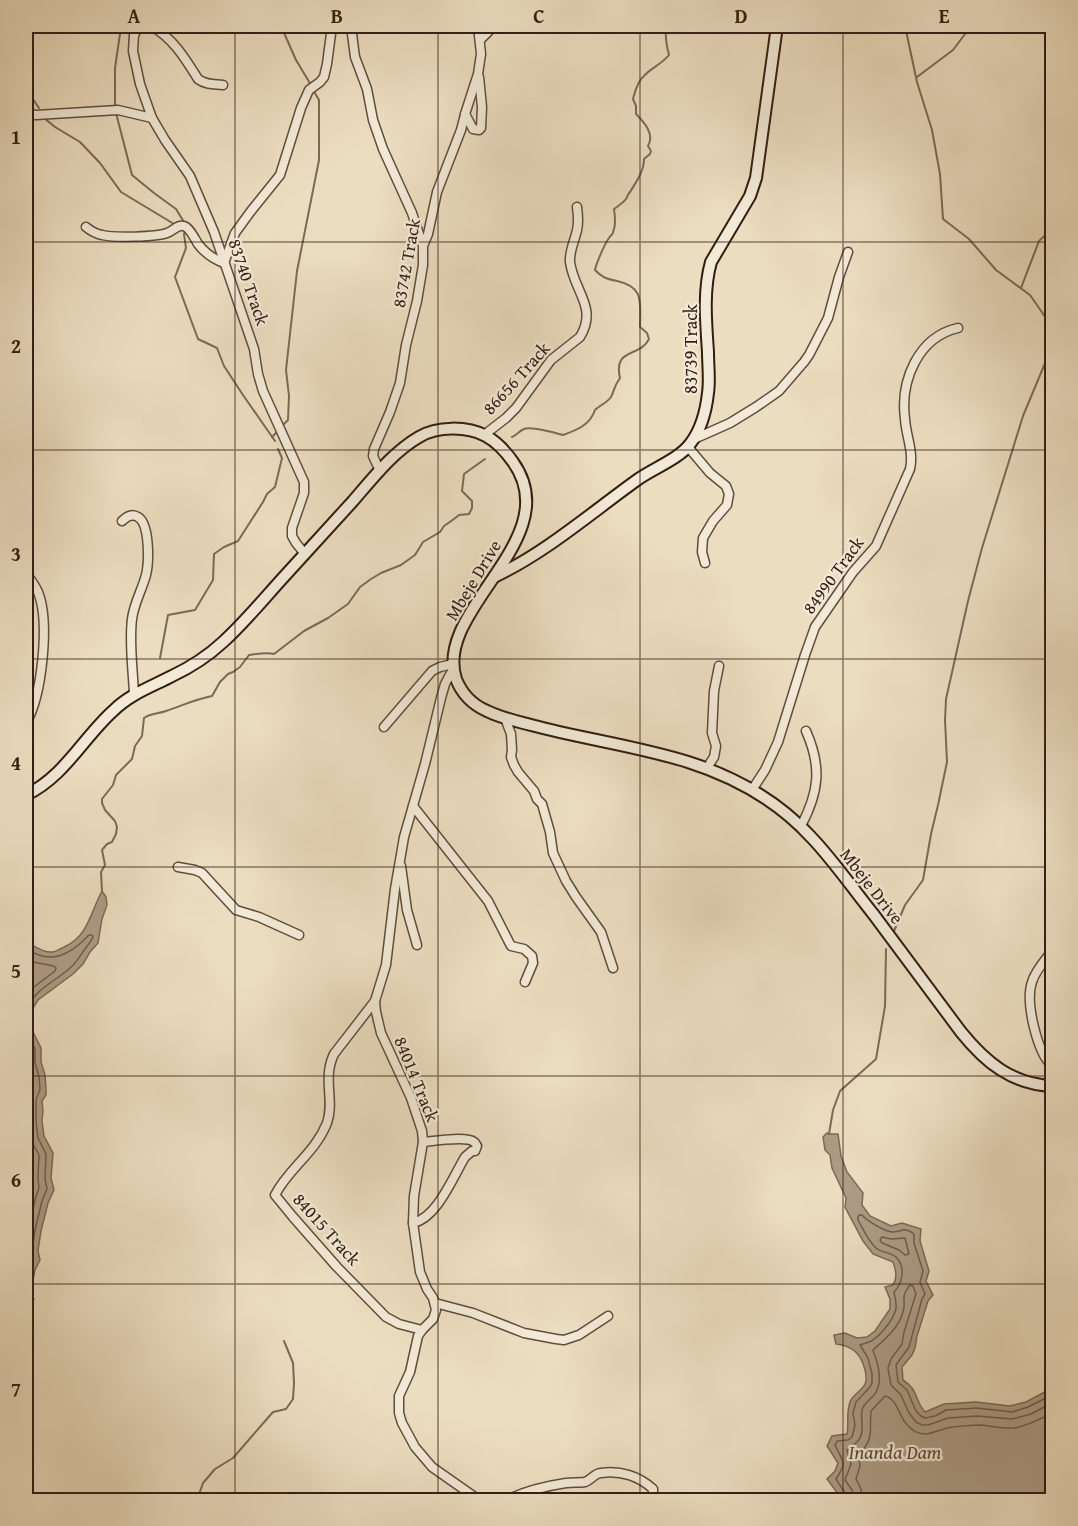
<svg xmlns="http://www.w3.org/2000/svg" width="1078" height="1526" font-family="'Gentium Book Plus',serif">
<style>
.water{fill:#ac9c85;stroke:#7c6957;stroke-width:1.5}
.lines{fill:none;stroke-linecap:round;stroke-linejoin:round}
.shore{stroke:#705c4c;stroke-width:1.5}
.stream{stroke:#7c6957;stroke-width:2}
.street-casing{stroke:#614d3e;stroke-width:11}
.secondary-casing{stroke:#331d13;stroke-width:14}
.street{stroke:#f2e9d6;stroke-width:8}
.secondary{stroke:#f2e9d6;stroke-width:10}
.grid{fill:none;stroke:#331d13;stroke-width:1.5;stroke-opacity:0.55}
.labels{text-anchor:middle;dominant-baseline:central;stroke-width:4.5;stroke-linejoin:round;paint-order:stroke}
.street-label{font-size:18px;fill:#331d13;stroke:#f2e9d6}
.water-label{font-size:20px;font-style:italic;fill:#5d493b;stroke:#f2e9d6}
.neatline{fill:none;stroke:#331d13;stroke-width:2}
.grid-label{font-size:20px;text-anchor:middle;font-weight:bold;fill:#331d13}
</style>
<rect width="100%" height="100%" fill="#ebddc0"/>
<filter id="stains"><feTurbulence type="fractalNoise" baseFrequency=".00333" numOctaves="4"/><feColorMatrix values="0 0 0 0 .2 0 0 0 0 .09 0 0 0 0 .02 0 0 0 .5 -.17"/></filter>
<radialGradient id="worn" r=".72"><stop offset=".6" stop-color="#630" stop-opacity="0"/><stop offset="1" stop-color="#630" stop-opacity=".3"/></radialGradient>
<!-- water -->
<g class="water">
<path d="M 102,891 L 106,897 L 107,905 L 102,919 L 98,943 L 90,952 L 83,964 L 73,974 L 38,1000 L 33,1008 L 30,1018 L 32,1030 L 41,1048 L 41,1062 L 45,1075 L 46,1089 L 46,1095 L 42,1101 L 43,1111 L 42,1121 L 44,1136 L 53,1153 L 51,1178 L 54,1190 L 48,1203 L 41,1231 L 38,1251 L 40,1260 L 35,1270 L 30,1295 L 34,1299 L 26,1315 L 26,942 C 34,945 42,953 52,952 C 56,952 62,948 66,946 C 88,936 91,911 102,891 Z"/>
<path d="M 827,1133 L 829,1134 L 838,1134 L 841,1156 L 847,1172 L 863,1193 L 862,1205 L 870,1216 L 891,1226 L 902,1223 L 921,1229 L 920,1241 L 929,1271 L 926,1281 L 933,1295 L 928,1301 L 917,1336 L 915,1348 L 912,1355 L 902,1367 L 903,1380 C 919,1390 914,1400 925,1412 L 944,1404 L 976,1402 L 1010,1406 L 1026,1402 L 1052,1388 L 1052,1500 L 840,1500 L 839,1495 L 827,1479 L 835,1471 L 838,1463 L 827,1446 L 832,1436 L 847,1434 C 849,1423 846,1413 850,1402 C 853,1394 862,1391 865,1384 C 867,1380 866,1374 865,1370 C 861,1354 853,1346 836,1344 L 834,1335 L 845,1333 L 857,1338 L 867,1337 L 875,1331 L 890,1309 L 890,1299 L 885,1287 L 893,1285 C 898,1278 896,1270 893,1262 L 873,1254 L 863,1241 L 845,1207 L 846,1198 L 832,1168 L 830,1155 L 825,1150 L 823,1137 Z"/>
</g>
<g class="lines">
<!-- shore -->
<g class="shore">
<path d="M 26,948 C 50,966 70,955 89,935 L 92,935 L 93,937 C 91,942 88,944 85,949 C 80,956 77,962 70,968 C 56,981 31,991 26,1012"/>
<path d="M 26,957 L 33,962 L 54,966 L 56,968 L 55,971 L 30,990 L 26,995"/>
<path d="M 26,1026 L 35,1049 L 35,1063 L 39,1077 L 40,1089 L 36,1100 L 36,1122 L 38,1138 L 46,1154 L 45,1179 L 47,1189 L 42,1201 L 35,1230 L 32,1251 L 33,1259 L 29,1268 L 26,1287"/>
<path d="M 26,1047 L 28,1051 L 28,1064 L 32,1078 L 33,1089 L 29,1100 L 29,1123 L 31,1140 L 39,1155 L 38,1178 L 39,1188 L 35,1200 L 26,1242"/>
<path d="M 882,1237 L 891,1239 L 905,1238 L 909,1254 L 905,1255 L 899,1250 L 882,1243 L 880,1240 Z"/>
<path d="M 845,1500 L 845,1493 L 836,1479 C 848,1461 843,1463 835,1445 L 837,1441 L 848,1440 L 852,1437 L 855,1425 L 853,1413 L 856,1402 L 870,1387 L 872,1383 L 872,1374 L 868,1358 L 860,1345 C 863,1344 866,1343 869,1342 C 878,1339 892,1321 895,1312 C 898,1306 895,1298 894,1292 C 902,1284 906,1268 897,1258 C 892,1252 882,1253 876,1248 C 868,1241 863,1229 858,1220 L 858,1217 L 859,1215 L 862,1215 C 867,1221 884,1231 892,1232 C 902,1232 904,1226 914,1234 L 914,1243 L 923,1271 L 920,1282 L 925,1294 L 922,1299 L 909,1347 L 896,1365 L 898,1382 L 907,1390 L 916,1411 L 921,1416 L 925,1418 L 935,1416 L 946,1410 L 977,1408 L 1012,1412 L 1028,1407 L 1052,1395"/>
<path d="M 853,1500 L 852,1490 L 845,1480 L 851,1464 L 847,1450 C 857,1442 863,1440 862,1424 C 862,1419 861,1415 862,1410 C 864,1403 870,1400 874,1395 C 884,1382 878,1364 873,1350 C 884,1340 899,1328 903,1312 C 907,1299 899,1299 910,1285 L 913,1286 L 916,1294 L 904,1332 L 902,1344 L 891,1359 L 888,1368 L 891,1385 L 901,1395 L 909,1413 L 916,1422 L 922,1425 L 928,1425 L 948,1418 L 977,1416 L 1012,1419 L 1031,1414 L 1052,1403"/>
<path d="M 862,1500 L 861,1489 L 856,1479 L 860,1466 L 859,1454 C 875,1438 869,1431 871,1411 L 885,1396 C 900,1400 898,1421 913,1430 C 927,1440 939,1428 953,1427 C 962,1426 972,1425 981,1425 C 992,1426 1003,1429 1014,1428 C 1028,1426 1039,1419 1052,1413"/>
</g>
<!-- stream -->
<g class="stream">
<path d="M 281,26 L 296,60 L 311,85"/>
<path d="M 917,77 L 953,50 L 971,26"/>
<path d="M 26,89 L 39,108"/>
<path d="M 115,107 L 115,68 L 121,27 L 120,26"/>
<path d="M 116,113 L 132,175 L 154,193 L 176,209 L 184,222"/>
<path d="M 44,118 L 55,127 L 80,142 L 100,163 L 121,192 L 174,224"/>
<path d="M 186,230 L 184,234 L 186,248 L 175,277 L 198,339 L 217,348 L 224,366 L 243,395 L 275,441"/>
<path d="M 1021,288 L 1039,241 L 1052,229"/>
<path d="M 282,426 L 288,420 L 289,396 L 286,370 L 297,271 L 319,160 L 319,100 L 313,90"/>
<path d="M 272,437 L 279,430"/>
<path d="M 512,437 C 517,435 519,431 524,429 C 531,426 556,433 563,435 C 577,430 590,425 595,410 C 600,405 607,403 611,397 C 615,389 614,386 620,378 C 613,347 640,358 649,339 L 647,333 L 640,327 C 640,303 645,287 617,281 C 607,279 603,278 595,270 C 596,264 605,243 609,238 C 613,232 612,237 614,229 C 616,223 615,216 614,209 C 618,206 623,203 626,199 C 627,198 627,196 628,195 C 635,184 644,172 644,159 L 650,154 L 651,151 L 648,146 C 655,134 644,122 636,114 L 636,106 L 633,99 C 635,92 637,82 643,77 C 650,68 661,65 669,55 C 667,47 664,34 667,26"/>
<path d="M 160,658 L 168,615 L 195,610 L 213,580 L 214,554 L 224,547 L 238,541 L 263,502 L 267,494 L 275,487 L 282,458 L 278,449"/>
<path d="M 102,891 L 101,872 L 105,865 L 102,850 L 107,844 L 112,842 L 116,834 L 117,827 L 115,821 L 105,810 L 102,803 L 102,799 L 113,785 L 116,775 L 132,759 L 135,746 L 142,736 L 144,718 C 151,713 158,714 166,711 C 181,706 196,699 212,696 L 220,682 L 228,674 L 233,672 L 240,667 L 249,655 C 256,654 267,652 274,654 L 304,631 L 328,618 L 348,604 L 360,587 L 371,579 L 381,573 L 401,565 L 415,555 L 423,542 L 440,532 L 444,526 L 454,519 L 459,515 L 469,514 L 472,508 L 472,501 L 462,491 L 464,474 L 485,459"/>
<path d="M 894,931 L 905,905 L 923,880 L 931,834 L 938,805 L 947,762 L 945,720 L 946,699 L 968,601 L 982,548 L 1023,416 L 1048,356 L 1048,321 L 1030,295 L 996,270 L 969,239 L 943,219 L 940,174 L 932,130 L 917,82 L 905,26"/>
<path d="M 26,936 L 28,943"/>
<path d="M 829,1134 L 833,1110 L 840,1091 L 876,1059 L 885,1006 L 886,949"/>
<path d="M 197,1500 L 203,1483 L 215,1469 L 233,1458 L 273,1412 L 286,1409 L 293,1399 L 294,1383 L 293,1363 L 284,1341"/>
</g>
<defs>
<g id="street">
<path d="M 139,26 L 134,35 L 133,51 L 140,84 L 152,118 L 165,140 L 190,176 L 214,232 L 254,349 L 258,374 L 263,391 L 304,482 L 304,493 L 292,528 L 292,536 L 296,543 L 305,554"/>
<path d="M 151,26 C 173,38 185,58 198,79 C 206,85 214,84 223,85"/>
<path d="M 351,26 L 355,57 L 367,89 L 373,120 L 383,149 L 412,213 L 423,246"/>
<path d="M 480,40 L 494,26"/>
<path d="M 26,114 L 36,115 L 118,110 L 152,118"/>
<path d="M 465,114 L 473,129 L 479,130 L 481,128 L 482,107 L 479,77"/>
<path d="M 86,227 C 91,231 96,234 102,235 C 115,238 156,237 167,233 C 173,231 178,224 184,226 C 190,228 195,239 198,244 C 205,253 213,259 224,263 L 235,233 L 251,211 L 280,175 L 301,108 L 309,90 L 320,82 L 324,77 L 327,64 L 332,26"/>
<path d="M 484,435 L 506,418 L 516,408 L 551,360 L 580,337 C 598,307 574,292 570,262 C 569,251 575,240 577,230 C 579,222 578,215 577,207"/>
<path d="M 694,439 L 730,423 L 756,407 L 779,391 L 804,362 L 809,355 L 828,318 L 839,277 L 848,252"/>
<path d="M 688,447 L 710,473 L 726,486 L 729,494 L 727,505 L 713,521 L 703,538 L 702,552 L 705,563"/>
<path d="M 380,471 L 373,456 L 374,449 L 390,412 L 400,383 L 406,345 L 417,301 L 423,265 L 423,246 L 428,234 L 437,192 L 461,130 L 466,111 L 478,74 L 481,54 L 478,26"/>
<path d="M 122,521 C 126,517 132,513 138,517 C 150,524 149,563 146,575 C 142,590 134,603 132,619 C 129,643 133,670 134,694"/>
<path d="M 26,573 C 30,579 35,585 38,592 C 50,622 42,696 26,723"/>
<path d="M 454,667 L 445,684 L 441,698 L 425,764 L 404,837 L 395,889 L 386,965 L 375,1001 L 376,1012 L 381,1033 L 411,1098 L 422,1131 L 423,1142 L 414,1196 L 413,1223 L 420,1272 L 427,1289 L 433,1298 L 436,1310 L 433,1319 L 422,1330 L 418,1336 L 410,1372 L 399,1396 L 399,1413 L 402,1423 L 415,1447 L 432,1467 L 479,1500"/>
<path d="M 505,718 L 511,734 L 512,750 L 511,757 L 514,765 L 518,772 L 534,791 L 537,799 L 542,804 L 550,832 L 553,853 L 566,881 L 576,897 L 601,932 L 613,968"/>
<path d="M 384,727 L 432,671 L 440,667 L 453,664"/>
<path d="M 707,768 L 714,757 L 716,746 L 712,733 L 714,691 L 719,666"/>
<path d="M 752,790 L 765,770 L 778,742 L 805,655 L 815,627 L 853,572 L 876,546 L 910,469 C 914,452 906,436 905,419 C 900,381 918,337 958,328"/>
<path d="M 413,806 L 488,901 L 511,946 L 524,949 L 532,956 L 533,963 L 525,982"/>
<path d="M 801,826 C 819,792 822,767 806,731"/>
<path d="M 401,866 L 407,910 L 417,945"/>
<path d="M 178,867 L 195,870 L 202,873 L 236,910 L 259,917 L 299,935"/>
<path d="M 1052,951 C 1045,960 1035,971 1032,982 C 1025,1002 1037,1052 1052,1066"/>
<path d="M 375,1001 L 334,1054 C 322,1079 335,1100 327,1123 C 315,1153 289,1168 275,1195 L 293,1217 L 337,1267 L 386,1317 L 399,1324 L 422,1330"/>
<path d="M 413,1223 C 437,1218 453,1177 465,1157 L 472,1151 L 475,1151 L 477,1146 C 476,1145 476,1143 474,1142 C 467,1136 433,1141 423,1142"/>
<path d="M 435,1303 L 473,1313 L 524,1333 L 556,1339 L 564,1340 L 579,1335 L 608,1316"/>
<path d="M 507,1500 C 525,1491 546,1486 566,1483 C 572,1482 579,1483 585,1482 C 591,1480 595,1473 601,1473 C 620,1470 639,1476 653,1489 L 653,1500"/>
</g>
<g id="secondary">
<path d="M 494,577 C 545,553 591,513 637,480 C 652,469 679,459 690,444 C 701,430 706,411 708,393 C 710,380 708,366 708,352 C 706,323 703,290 711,262 L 750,196 L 756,178 L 777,26"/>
<path d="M 26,795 C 64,777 83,738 113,711 C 130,694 151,687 172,676 C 191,667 208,656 223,642 C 244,623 262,601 281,580 C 305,554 329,527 353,501 C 373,478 393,452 419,437 C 437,426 467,426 486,436 C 497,442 506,452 513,462 C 568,539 433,609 456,679 C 462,694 473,705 487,711 C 501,718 516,721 531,725 C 583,739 637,746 688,762 C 735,777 778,801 811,837 C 834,861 853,889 874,915 C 903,954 932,993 961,1032 C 986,1063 1012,1084 1052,1086"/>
</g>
</defs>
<!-- street casing -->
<use href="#street" class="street-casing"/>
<!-- secondary casing -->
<use href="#secondary" class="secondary-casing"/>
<!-- street -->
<use href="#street" class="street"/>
<!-- secondary -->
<use href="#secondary" class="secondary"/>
</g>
<!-- grid -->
<path class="grid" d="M 235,26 L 235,1500M 438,26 L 438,1500M 640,26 L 640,1500M 843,26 L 843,1500M 26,242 L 1052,242M 26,450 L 1052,450M 26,659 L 1052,659M 26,867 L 1052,867M 26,1076 L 1052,1076M 26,1284 L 1052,1284"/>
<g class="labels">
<!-- street labels -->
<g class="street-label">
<text transform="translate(406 263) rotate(-80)">83742 Track</text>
<text transform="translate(249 282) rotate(71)">83740 Track</text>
<text transform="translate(690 349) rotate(-90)">83739 Track</text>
<text transform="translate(516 378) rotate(-48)">86656 Track</text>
<text transform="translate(833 575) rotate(-54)">84990 Track</text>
<text transform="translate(473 580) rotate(-59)">Mbeje Drive</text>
<text transform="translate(872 886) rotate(52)">Mbeje Drive</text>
<text transform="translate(417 1079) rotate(68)">84014 Track</text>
<text transform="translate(327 1229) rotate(48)">84015 Track</text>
</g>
<!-- water labels -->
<g class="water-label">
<text x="895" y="1451">Inanda Dam</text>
</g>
</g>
<!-- margin -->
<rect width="1078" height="1526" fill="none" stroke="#ebddc0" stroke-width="66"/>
<rect x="33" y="33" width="1012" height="1460" class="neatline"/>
<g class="grid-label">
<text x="134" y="23">A</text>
<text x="337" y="23">B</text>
<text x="539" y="23">C</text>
<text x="741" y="23">D</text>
<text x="944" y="23">E</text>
<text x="16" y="144">1</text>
<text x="16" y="353">2</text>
<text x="16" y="561">3</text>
<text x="16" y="770">4</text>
<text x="16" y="978">5</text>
<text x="16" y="1187">6</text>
<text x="16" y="1396">7</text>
</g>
<rect width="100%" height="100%" filter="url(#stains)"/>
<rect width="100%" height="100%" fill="url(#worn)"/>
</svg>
